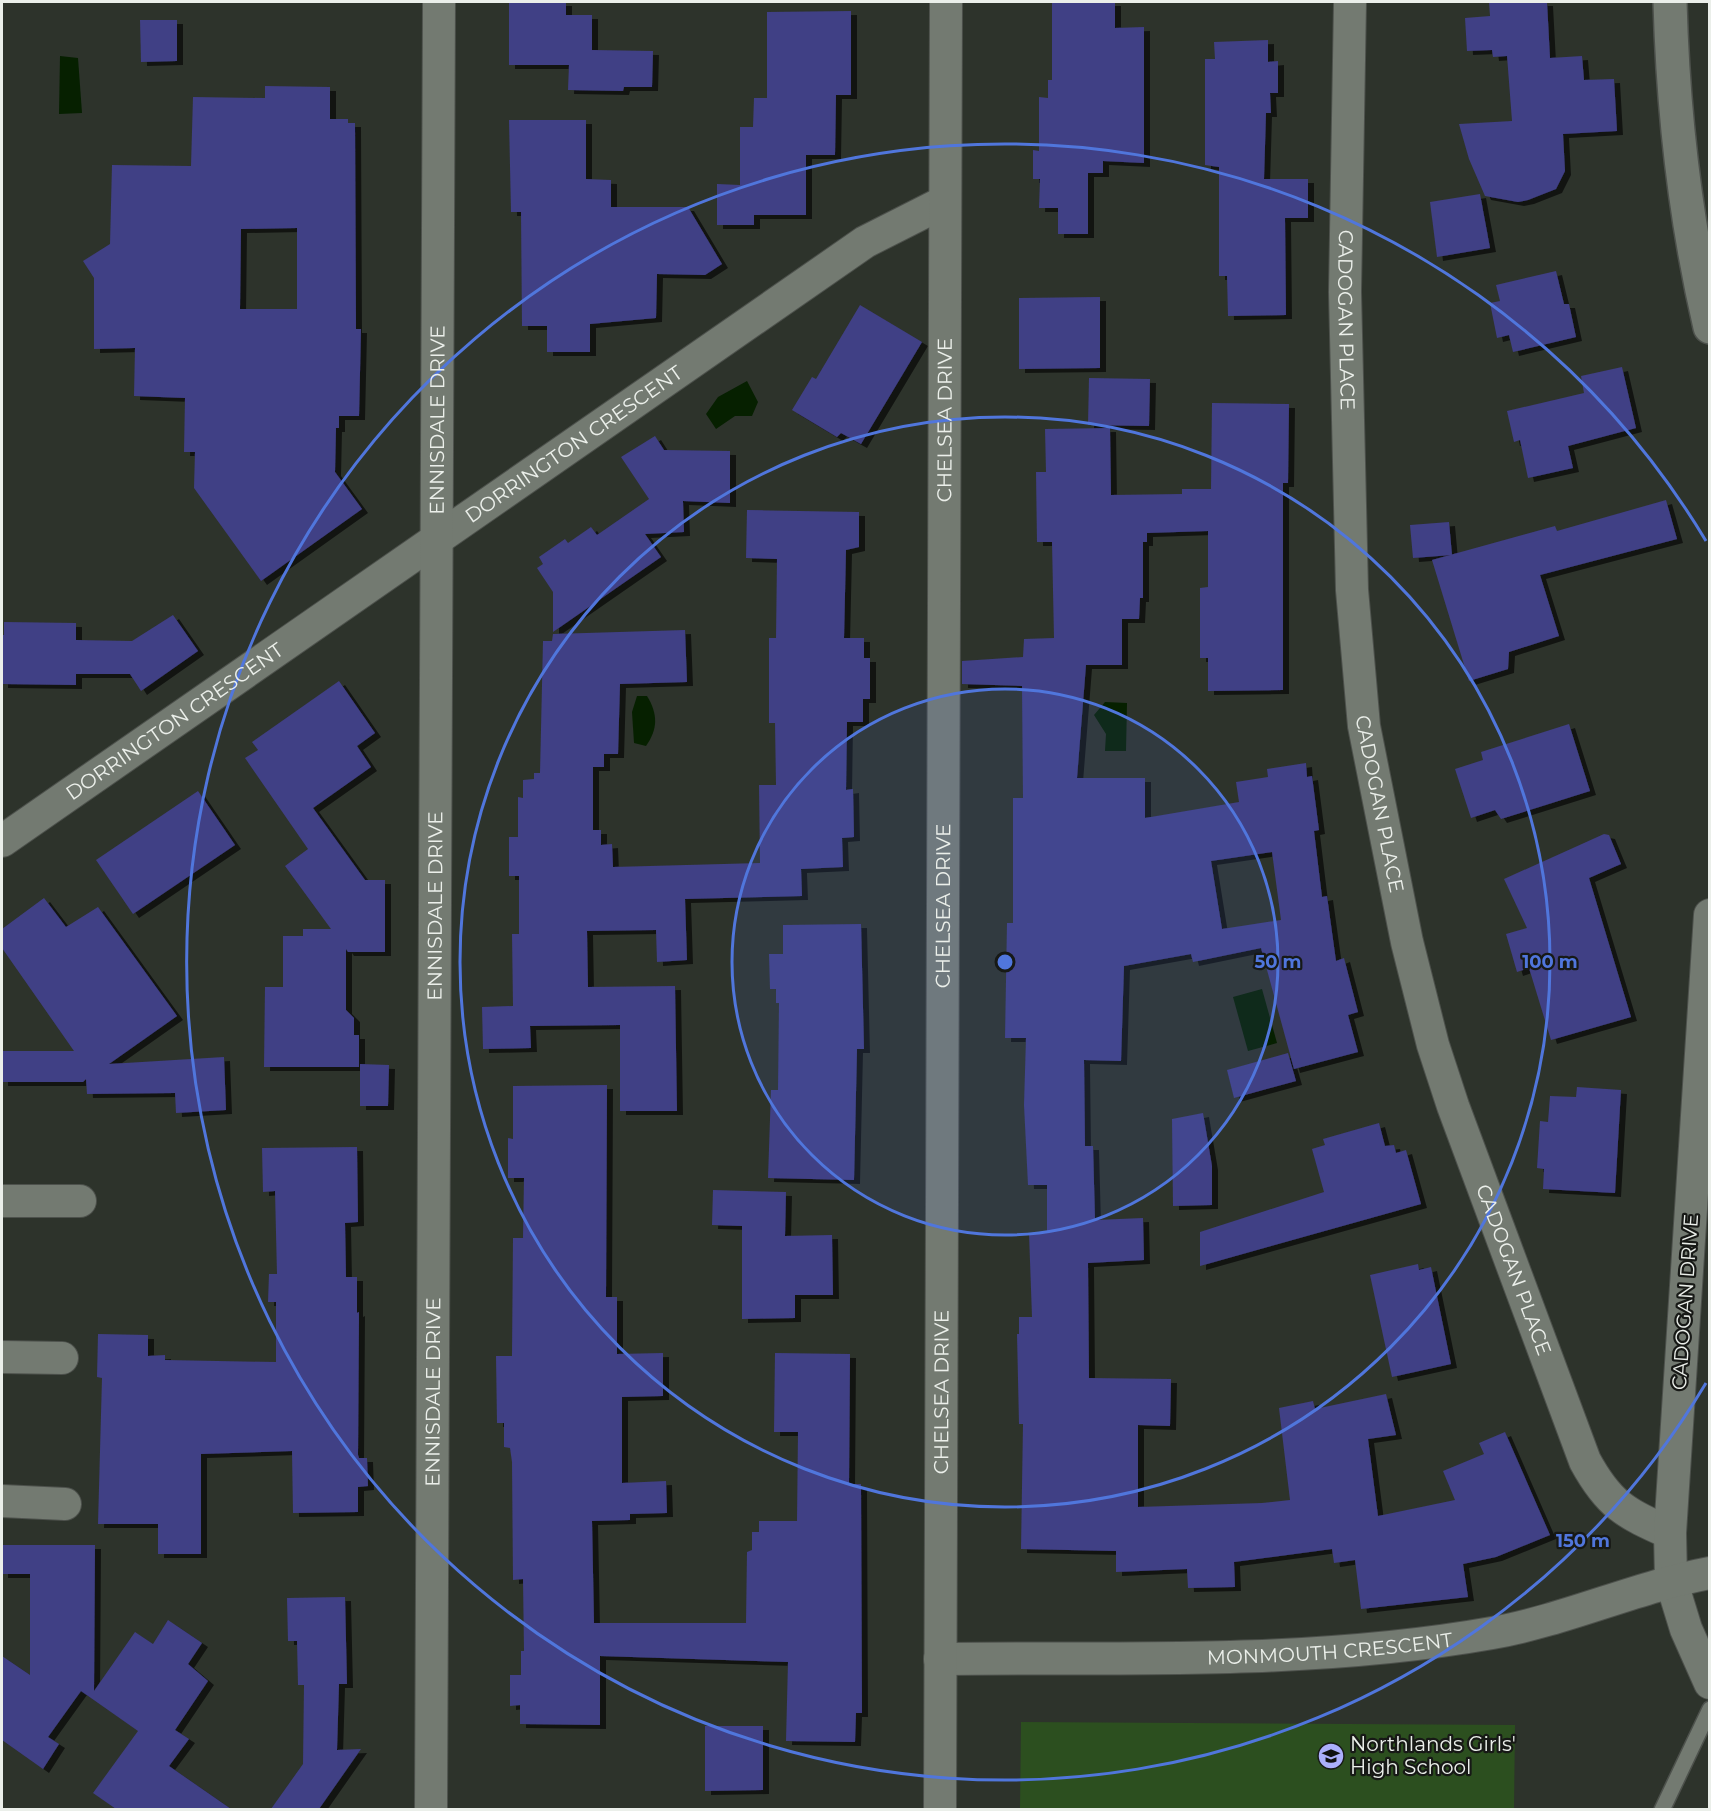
<svg xmlns="http://www.w3.org/2000/svg" width="1711" height="1811" font-family="Montserrat,sans-serif">
<style>
.green{fill:#2c4f1f}
.water{fill:#062000}
.building{fill:#403f85;fill-rule:evenodd;filter:url(#shadow)}
.lines{fill:none;stroke-linecap:round;stroke-linejoin:round}
.lane-casing{stroke:#4d514c;stroke-width:18}
.street-casing{stroke:#4d514c;stroke-width:34}
.secondary-casing{stroke:#4d514c;stroke-width:36}
.lane{stroke:#737a71;stroke-width:15}
.street{stroke:#737a71;stroke-width:32}
.secondary{stroke:#737a71;stroke-width:33}
.ring{fill:none;stroke:#5076dc;stroke-width:3}
.labels{text-anchor:middle;dominant-baseline:central;stroke-width:4.5;stroke-linejoin:round;paint-order:stroke}
.street-label{font-size:20px;fill:#ebefea;stroke:#171916}
.poi-label{font-size:20px;fill:#ebefea;stroke:#171916;text-anchor:start}
.centre{fill:#5076dc;stroke:#171916;stroke-width:3}
.ring-label{font-size:18px;text-anchor:middle;font-weight:bold;fill:#5076dc;stroke:#171916;stroke-width:4.5;stroke-linejoin:round;paint-order:stroke}
</style>
<defs>
<filter id="shadow"><feDropShadow dx="6" dy="4" stdDeviation="0" flood-color="#0009"/></filter>
</defs>
<rect width="100%" height="100%" fill="#2d332b"/>
<!-- green -->
<path class="green" d="M 1021,1722 L 1515,1725 L 1514,1809 L 1020,1809 Z"/>
<!-- water -->
<g class="water">
<path d="M 60,56 L 78,58 L 82,113 L 59,114 Z"/>
<path d="M 747,381 L 758,402 L 752,416 L 735,416 L 716,429 L 706,414 L 718,397 Z"/>
<path d="M 637,696 L 647,696 C 658,714 658,729 646,746 L 634,743 L 632,712 Z"/>
<path d="M 1105,702 L 1127,703 L 1126,751 L 1105,751 L 1106,734 L 1094,715 Z"/>
<path d="M 1262,989 L 1277,1043 L 1248,1051 L 1233,997 Z"/>
</g>
<!-- building -->
<g class="building">
<path d="M 509,2 L 566,2 L 566,15 L 592,15 L 592,50 L 653,51 L 652,87 L 624,87 L 623,91 L 568,90 L 569,65 L 509,65 Z"/>
<path d="M 1052,2 L 1115,2 L 1115,28 L 1144,27 L 1144,163 L 1103,161 L 1103,173 L 1088,173 L 1088,234 L 1058,234 L 1058,208 L 1039,208 L 1040,179 L 1033,179 L 1033,150 L 1039,151 L 1039,97 L 1048,98 L 1048,80 L 1052,80 Z"/>
<path d="M 1489,2 L 1547,2 L 1550,58 L 1582,56 L 1584,80 L 1614,79 L 1617,131 L 1563,134 L 1565,171 L 1556,189 L 1528,200 L 1518,202 L 1485,196 L 1469,159 L 1459,124 L 1512,121 L 1507,56 L 1493,57 L 1492,50 L 1467,51 L 1465,18 L 1490,16 Z"/>
<path d="M 851,11 L 851,95 L 836,95 L 835,155 L 806,155 L 806,215 L 754,215 L 754,225 L 717,225 L 717,184 L 740,185 L 740,127 L 753,127 L 754,98 L 767,98 L 767,12 Z"/>
<path d="M 140,20 L 177,20 L 177,61 L 141,62 Z"/>
<path d="M 1268,40 L 1268,62 L 1278,61 L 1278,93 L 1270,93 L 1271,113 L 1266,113 L 1264,179 L 1308,179 L 1308,218 L 1285,218 L 1286,315 L 1228,316 L 1227,276 L 1219,276 L 1219,167 L 1205,165 L 1205,59 L 1215,59 L 1214,42 Z"/>
<path d="M 265,86 L 330,87 L 330,119 L 348,119 L 348,123 L 355,123 L 356,329 L 361,329 L 359,416 L 339,416 L 339,428 L 336,428 L 335,472 L 362,509 L 261,581 L 194,488 L 195,452 L 184,452 L 185,398 L 134,396 L 135,348 L 94,349 L 94,278 L 83,261 L 110,244 L 112,165 L 191,166 L 193,97 L 265,98 ZM 297,228 L 297,309 L 240,309 L 241,229 Z"/>
<path d="M 509,120 L 586,120 L 586,179 L 611,180 L 611,207 L 688,207 L 722,264 L 705,275 L 657,274 L 656,318 L 590,324 L 590,352 L 547,352 L 547,326 L 522,326 L 521,212 L 511,212 Z"/>
<path d="M 1480,194 L 1490,248 L 1437,257 L 1430,202 Z"/>
<path d="M 1556,271 L 1564,304 L 1569,304 L 1576,337 L 1513,352 L 1509,335 L 1497,338 L 1490,303 L 1500,301 L 1496,285 Z"/>
<path d="M 1100,297 L 1100,368 L 1019,369 L 1019,298 Z"/>
<path d="M 860,305 L 922,342 L 861,444 L 841,433 L 837,437 L 792,410 L 812,377 L 816,379 Z"/>
<path d="M 1622,367 L 1636,428 L 1568,446 L 1573,468 L 1528,478 L 1520,440 L 1514,442 L 1507,411 L 1584,393 L 1581,376 Z"/>
<path d="M 1089,378 L 1150,379 L 1149,426 L 1088,425 Z"/>
<path d="M 1212,403 L 1289,404 L 1288,483 L 1283,483 L 1283,690 L 1208,691 L 1208,658 L 1200,658 L 1200,588 L 1208,587 L 1208,531 L 1147,533 L 1147,542 L 1143,542 L 1143,598 L 1140,598 L 1139,619 L 1122,619 L 1122,665 L 1086,665 L 1077,778 L 1145,778 L 1145,818 L 1239,802 L 1236,782 L 1268,777 L 1267,769 L 1306,763 L 1307,777 L 1312,776 L 1319,830 L 1314,831 L 1322,897 L 1327,896 L 1336,961 L 1344,958 L 1358,1012 L 1348,1015 L 1358,1052 L 1294,1069 L 1261,948 L 1193,962 L 1191,954 L 1124,966 L 1121,1061 L 1084,1060 L 1085,1146 L 1093,1146 L 1095,1220 L 1143,1218 L 1144,1260 L 1088,1263 L 1089,1378 L 1171,1379 L 1170,1426 L 1138,1425 L 1138,1507 L 1262,1503 L 1290,1500 L 1279,1408 L 1313,1401 L 1315,1409 L 1386,1394 L 1396,1435 L 1368,1439 L 1378,1516 L 1455,1500 L 1443,1471 L 1484,1454 L 1479,1443 L 1505,1432 L 1550,1535 L 1496,1557 L 1463,1564 L 1468,1597 L 1361,1609 L 1355,1560 L 1334,1563 L 1332,1549 L 1234,1562 L 1235,1587 L 1188,1588 L 1187,1569 L 1116,1572 L 1116,1551 L 1021,1549 L 1023,1424 L 1019,1424 L 1017,1334 L 1019,1334 L 1019,1317 L 1032,1317 L 1029,1233 L 1047,1233 L 1047,1185 L 1028,1185 L 1024,1105 L 1026,1038 L 1005,1038 L 1007,923 L 1013,923 L 1013,798 L 1023,798 L 1022,686 L 962,684 L 962,661 L 1023,657 L 1024,639 L 1054,638 L 1052,542 L 1037,542 L 1036,472 L 1046,472 L 1045,429 L 1110,428 L 1111,495 L 1182,494 L 1182,489 L 1211,489 ZM 1272,852 L 1281,920 L 1222,929 L 1211,861 Z"/>
<path d="M 655,436 L 664,450 L 730,451 L 730,503 L 683,501 L 684,532 L 645,534 L 661,557 L 553,632 L 553,592 L 537,568 L 543,564 L 539,557 L 565,539 L 568,543 L 591,527 L 597,535 L 649,499 L 621,457 Z"/>
<path d="M 1666,500 L 1677,539 L 1540,575 L 1559,636 L 1509,652 L 1508,669 L 1469,681 L 1432,560 L 1555,526 L 1557,531 Z"/>
<path d="M 747,510 L 859,512 L 859,547 L 846,550 L 844,638 L 864,638 L 864,658 L 870,658 L 870,699 L 863,699 L 863,722 L 847,722 L 846,790 L 853,789 L 854,837 L 842,838 L 843,867 L 801,869 L 802,896 L 685,899 L 687,960 L 657,962 L 656,930 L 587,931 L 588,987 L 675,986 L 677,1111 L 620,1111 L 620,1025 L 530,1026 L 531,1048 L 483,1049 L 482,1007 L 513,1006 L 512,934 L 519,934 L 519,876 L 509,876 L 509,837 L 518,837 L 518,797 L 523,798 L 523,780 L 534,779 L 534,773 L 540,773 L 543,641 L 552,641 L 553,634 L 685,630 L 687,682 L 620,684 L 618,754 L 604,754 L 604,767 L 593,767 L 593,830 L 601,830 L 601,845 L 612,844 L 613,867 L 760,863 L 759,785 L 776,785 L 775,723 L 769,723 L 769,638 L 776,638 L 777,559 L 746,558 Z"/>
<path d="M 1449,522 L 1452,555 L 1413,558 L 1410,525 Z"/>
<path d="M 173,615 L 198,651 L 141,691 L 130,674 L 76,674 L 76,685 L 2,684 L 2,635 L 4,635 L 4,622 L 76,623 L 76,640 L 132,641 Z"/>
<path d="M 339,681 L 375,733 L 357,746 L 371,767 L 313,808 L 365,880 L 385,880 L 385,952 L 348,952 L 346,949 L 346,1010 L 354,1018 L 354,1035 L 359,1035 L 359,1067 L 264,1067 L 265,987 L 283,987 L 283,936 L 303,936 L 303,929 L 331,929 L 285,866 L 308,849 L 245,758 L 258,750 L 252,742 Z"/>
<path d="M 1569,724 L 1590,791 L 1501,819 L 1495,810 L 1471,818 L 1455,769 L 1483,760 L 1481,752 Z"/>
<path d="M 198,791 L 235,845 L 133,914 L 96,860 Z"/>
<path d="M 1604,834 L 1609,835 L 1621,864 L 1589,878 L 1631,1017 L 1551,1040 L 1529,968 L 1517,972 L 1506,934 L 1527,928 L 1504,879 Z"/>
<path d="M 44,898 L 66,927 L 98,907 L 177,1016 L 109,1064 L 224,1057 L 226,1110 L 176,1113 L 175,1093 L 87,1094 L 86,1079 L 83,1082 L 2,1082 L 2,1051 L 74,1051 L 2,948 L 2,929 Z"/>
<path d="M 861,924 L 864,1049 L 857,1049 L 854,1180 L 768,1178 L 771,1090 L 778,1090 L 779,1003 L 776,1003 L 776,989 L 770,989 L 769,954 L 783,954 L 783,925 Z"/>
<path d="M 1288,1053 L 1296,1081 L 1234,1098 L 1227,1070 Z"/>
<path d="M 360,1064 L 389,1065 L 388,1106 L 360,1106 Z"/>
<path d="M 607,1085 L 606,1297 L 617,1297 L 617,1354 L 663,1353 L 663,1396 L 622,1397 L 622,1483 L 666,1481 L 667,1513 L 630,1514 L 630,1520 L 592,1521 L 594,1623 L 746,1623 L 747,1552 L 752,1550 L 752,1532 L 759,1532 L 759,1521 L 797,1521 L 798,1432 L 774,1432 L 775,1353 L 850,1354 L 849,1484 L 861,1484 L 862,1713 L 856,1713 L 855,1742 L 786,1741 L 788,1662 L 600,1656 L 600,1725 L 520,1724 L 520,1705 L 510,1706 L 510,1675 L 521,1675 L 521,1651 L 524,1651 L 523,1579 L 513,1580 L 512,1462 L 510,1448 L 504,1447 L 504,1423 L 497,1423 L 496,1356 L 512,1356 L 513,1238 L 523,1238 L 524,1178 L 508,1178 L 508,1138 L 513,1139 L 513,1086 Z"/>
<path d="M 1577,1087 L 1621,1090 L 1615,1193 L 1543,1189 L 1544,1169 L 1537,1168 L 1540,1121 L 1548,1122 L 1550,1096 L 1576,1097 Z"/>
<path d="M 1203,1113 L 1212,1166 L 1212,1205 L 1173,1206 L 1172,1119 Z"/>
<path d="M 1379,1123 L 1385,1146 L 1394,1145 L 1396,1153 L 1406,1150 L 1421,1204 L 1200,1266 L 1200,1232 L 1324,1192 L 1312,1149 L 1325,1145 L 1323,1139 Z"/>
<path d="M 357,1147 L 358,1222 L 345,1223 L 346,1277 L 357,1277 L 357,1313 L 359,1312 L 358,1455 L 359,1458 L 367,1458 L 368,1486 L 358,1487 L 358,1512 L 293,1513 L 292,1451 L 201,1454 L 201,1554 L 158,1554 L 158,1524 L 98,1524 L 102,1378 L 97,1377 L 98,1334 L 148,1335 L 148,1356 L 165,1355 L 165,1360 L 276,1362 L 276,1302 L 268,1302 L 269,1274 L 277,1274 L 275,1191 L 263,1192 L 262,1148 Z"/>
<path d="M 713,1190 L 786,1192 L 785,1236 L 832,1235 L 833,1295 L 795,1295 L 795,1318 L 742,1319 L 742,1226 L 712,1225 Z"/>
<path d="M 1418,1264 L 1419,1270 L 1431,1267 L 1451,1364 L 1392,1377 L 1370,1275 Z"/>
<path d="M 2,1545 L 95,1545 L 94,1691 L 135,1632 L 153,1644 L 168,1620 L 202,1643 L 188,1664 L 208,1681 L 175,1730 L 189,1739 L 169,1766 L 231,1809 L 116,1809 L 93,1793 L 138,1731 L 81,1691 L 48,1737 L 59,1744 L 43,1769 L 2,1740 L 2,1656 L 30,1675 L 30,1574 L 2,1574 Z"/>
<path d="M 345,1597 L 347,1684 L 339,1684 L 337,1750 L 361,1749 L 319,1809 L 271,1809 L 303,1764 L 304,1685 L 298,1685 L 297,1641 L 288,1641 L 287,1598 Z"/>
<path d="M 705,1726 L 763,1726 L 763,1790 L 705,1791 Z"/>
</g>
<g class="lines">
<defs>
<path id="lane" d="M 1662,1810 L 1710,1709"/>
<g id="street">
<path id="s1" d="M 1350,2 L 1345,292 L 1352,590 L 1364,726 L 1407,942 L 1433,1045 L 1453,1106 L 1585,1461 C 1609,1505 1625,1513 1670,1533"/>
<path id="s2" d="M 2,841 L 865,242 L 944,202"/>
<path d="M 1710,915 L 1670,1533 L 1671,1580 L 1686,1629 L 1710,1683"/>
<path d="M 2,1201 L 80,1201"/>
<path d="M 2,1357 L 62,1358"/>
<path d="M 2,1501 L 65,1504"/>
<path id="s3" d="M 940,1659 C 1123,1657 1311,1665 1492,1633 C 1566,1620 1636,1587 1710,1573"/>
<path id="s4" d="M 431,1810 L 439,2"/>
<path id="s5" d="M 940,1810 L 946,2"/>
</g>
<path id="secondary" d="M 1670,2 C 1673,112 1685,220 1710,327"/>
</defs>
<!-- lane casing -->
<use href="#lane" class="lane-casing"/>
<!-- street casing -->
<use href="#street" class="street-casing"/>
<!-- secondary casing -->
<use href="#secondary" class="secondary-casing"/>
<!-- lane -->
<use href="#lane" class="lane"/>
<!-- street -->
<use href="#street" class="street"/>
<!-- secondary -->
<use href="#secondary" class="secondary"/>
</g>
<!-- distance rings -->
<circle cx="1005" cy="962" r="273" fill="#5076dc" fill-opacity=".12"/>
<g class="ring">
<circle cx="1005" cy="962" r="273"/>
<circle cx="1005" cy="962" r="545"/>
<path d="M1706 1383A818 818 0 1 1 1706 541"/>
</g>
<!-- icons -->
<defs>
<symbol id="school-disc" viewBox="-11 -11 22 22"><circle r="9.5" fill="#abaffb" stroke="#171916"/><path d="M0-5L7-2L0 1L-7-2ZM-4 1L0 2.5L4 1V4Q0 6-4 4Z" fill="#111"/></symbol>
</defs>
<g fill-rule="evenodd">
<use href="#school-disc" x="1316" y="1741" width="30" height="30"/>
</g>
<g class="labels">
<!-- street labels -->
<g class="street-label">
<text stroke="none"><textPath href="#s1" startOffset="318">CADOGAN PLACE</textPath></text>
<text stroke="none"><textPath href="#s5" startOffset="1390">CHELSEA DRIVE</textPath></text>
<text stroke="none"><textPath href="#s4" startOffset="1390">ENNISDALE DRIVE</textPath></text>
<text stroke="none"><textPath href="#s2" startOffset="696">DORRINGTON CRESCENT</textPath></text>
<text stroke="none"><textPath href="#s2" startOffset="210">DORRINGTON CRESCENT</textPath></text>
<text stroke="none"><textPath href="#s1" startOffset="804">CADOGAN PLACE</textPath></text>
<text stroke="none"><textPath href="#s4" startOffset="904">ENNISDALE DRIVE</textPath></text>
<text stroke="none"><textPath href="#s5" startOffset="904">CHELSEA DRIVE</textPath></text>
<text stroke="none"><textPath href="#s1" startOffset="1290">CADOGAN PLACE</textPath></text>
<text transform="translate(1685 1302) rotate(-86)">CADOGAN DRIVE</text>
<text stroke="none"><textPath href="#s4" startOffset="418">ENNISDALE DRIVE</textPath></text>
<text stroke="none"><textPath href="#s5" startOffset="418">CHELSEA DRIVE</textPath></text>
<text stroke="none"><textPath href="#s3" startOffset="390">MONMOUTH CRESCENT</textPath></text>
</g>
<!-- poi labels -->
<g class="poi-label">
<text x="1350" y="1744">Northlands Girls'<tspan x="1350" dy="23">High School</tspan></text>
</g>
</g>
<circle cx="1005" cy="962" r="9" class="centre"/>
<g class="ring-label">
<text x="1278" y="968">50 m</text>
<text x="1550" y="968">100 m</text>
<text x="1583" y="1547">150 m</text>
</g>
<!-- border -->
<rect width="1711" height="1811" fill="none" stroke="#ebefea" stroke-width="6"/>
</svg>
